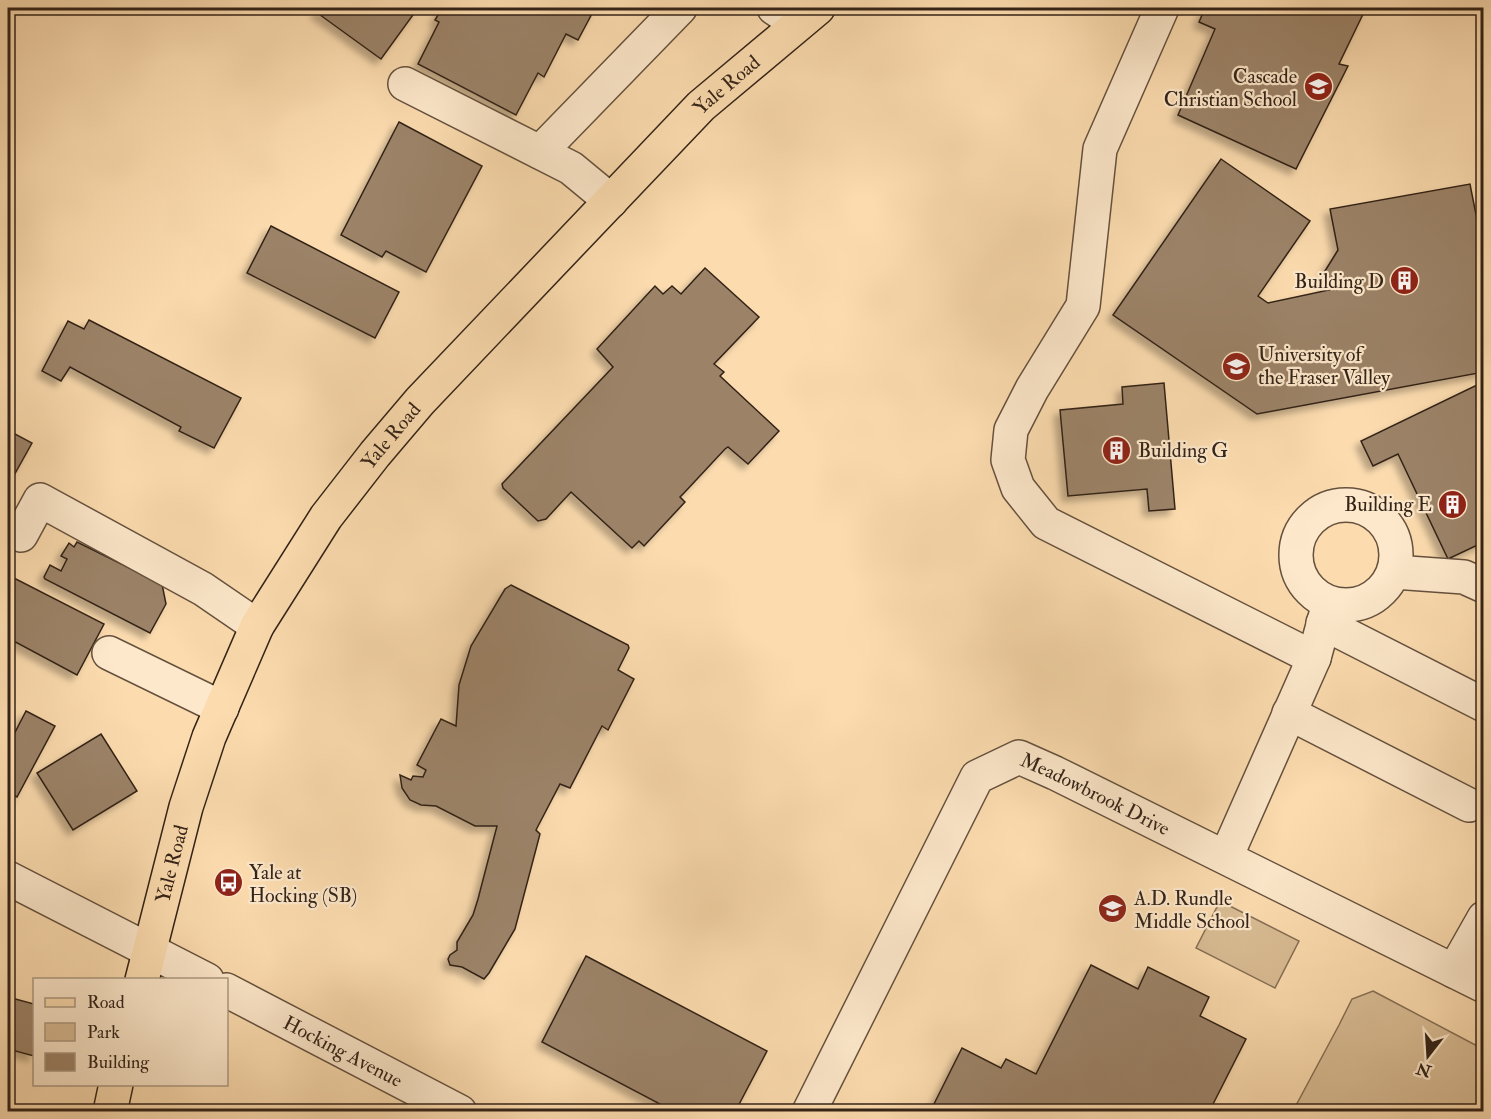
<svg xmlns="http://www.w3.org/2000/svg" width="1491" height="1119" font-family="'IM FELL Double Pica',serif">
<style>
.green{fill:#dabd95;stroke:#867056;stroke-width:1.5}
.building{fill:#9c8367;stroke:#332318;stroke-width:1.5;filter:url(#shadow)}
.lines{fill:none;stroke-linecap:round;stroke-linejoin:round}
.minor-casing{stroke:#65513e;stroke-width:36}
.major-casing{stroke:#332318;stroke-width:36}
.minor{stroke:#fde8cb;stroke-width:33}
.major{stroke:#fcdcaf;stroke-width:33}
.labels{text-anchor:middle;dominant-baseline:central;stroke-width:4.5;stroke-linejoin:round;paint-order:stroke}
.poi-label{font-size:20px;fill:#332318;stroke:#fde8cb;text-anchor:start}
.street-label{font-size:20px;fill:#332318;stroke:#fde8cb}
</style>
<defs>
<filter id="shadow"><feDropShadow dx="-5.5" dy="5.5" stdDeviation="3" flood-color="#0004"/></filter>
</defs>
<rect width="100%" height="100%" fill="#fcdcaf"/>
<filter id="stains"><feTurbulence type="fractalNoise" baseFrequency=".00333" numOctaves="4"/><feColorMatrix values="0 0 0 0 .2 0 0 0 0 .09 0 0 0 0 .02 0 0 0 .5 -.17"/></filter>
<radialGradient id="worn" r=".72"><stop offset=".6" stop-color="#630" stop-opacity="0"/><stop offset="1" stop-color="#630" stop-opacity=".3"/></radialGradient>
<!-- green -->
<g class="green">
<path d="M 1220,901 L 1299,941 L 1275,988 L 1196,948 Z"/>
<path d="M 1373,991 L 1483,1049 L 1483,1111 L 1293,1111 L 1339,1025 L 1352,999 Z"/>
</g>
<!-- building -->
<g class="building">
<path d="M 320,8 L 418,8 L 381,59 L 316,12 Z"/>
<path d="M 442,8 L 595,8 L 578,40 L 566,34 L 544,77 L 538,73 L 516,115 L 418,64 L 439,22 L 435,20 Z"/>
<path d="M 1205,8 L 1366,8 L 1339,64 L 1348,66 L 1296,169 L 1178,115 L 1215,29 L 1199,22 Z"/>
<path d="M 399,122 L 482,166 L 426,272 L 386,251 L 382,257 L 341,235 Z"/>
<path d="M 1221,159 L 1310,221 L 1258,296 L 1268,303 L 1329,290 L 1325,271 L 1338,250 L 1330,209 L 1470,184 L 1484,255 L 1484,372 L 1257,414 L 1113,315 Z"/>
<path d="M 271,226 L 399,292 L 375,338 L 247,273 Z"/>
<path d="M 705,268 L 759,317 L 714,364 L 724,372 L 720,376 L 779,431 L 748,464 L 728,447 L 725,449 L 684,493 L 680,497 L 685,502 L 644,546 L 639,541 L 632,548 L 571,492 L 546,519 L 538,521 L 503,488 L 502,484 L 613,367 L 597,349 L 655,286 L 663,294 L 672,286 L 681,294 Z"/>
<path d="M 89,320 L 241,398 L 214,448 L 179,431 L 181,427 L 70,367 L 61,381 L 42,371 L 68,321 L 84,329 Z"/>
<path d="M 1164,383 L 1175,509 L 1149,511 L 1147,489 L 1068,496 L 1060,410 L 1123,404 L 1122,387 Z"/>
<path d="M 1477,385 L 1484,398 L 1484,542 L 1448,559 L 1398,454 L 1373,466 L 1361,441 Z"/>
<path d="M 8,427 L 14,430 L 13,433 L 32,443 L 8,486 Z"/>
<path d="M 77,542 L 162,584 L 166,604 L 150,633 L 45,579 L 44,577 L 50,565 L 61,571 L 67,559 L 61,556 L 69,543 L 74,547 Z"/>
<path d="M 8,575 L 104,624 L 77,675 L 8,638 Z"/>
<path d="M 511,585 L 628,645 L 629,648 L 618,670 L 634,679 L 608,730 L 602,726 L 570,788 L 560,784 L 536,830 L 540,834 L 515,929 L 489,973 L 484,979 L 462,967 L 450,965 L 448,959 L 450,955 L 457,950 L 457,942 L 473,915 L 478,899 L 497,826 L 475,826 L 436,806 L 421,805 L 410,800 L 402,788 L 400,775 L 411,780 L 413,776 L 423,777 L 426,770 L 417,765 L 441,719 L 456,726 L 459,685 L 471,646 L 505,589 Z"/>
<path d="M 26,711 L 55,726 L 17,797 L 8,792 L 8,746 Z"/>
<path d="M 101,734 L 137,791 L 73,830 L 37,773 Z"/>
<path d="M 586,956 L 767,1051 L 735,1112 L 675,1112 L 542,1042 Z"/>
<path d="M 1091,965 L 1138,989 L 1148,967 L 1209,997 L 1200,1016 L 1246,1039 L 1209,1112 L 930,1112 L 962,1048 L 1001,1068 L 1006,1059 L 1036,1074 Z"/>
<path d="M 8,997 L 34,1004 L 34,1056 L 8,1049 Z"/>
</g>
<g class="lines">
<defs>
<g id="minor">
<path d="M 774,8 L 798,24"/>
<path d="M 1162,8 L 1100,149 L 1083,306 L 1032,389 L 1011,430 L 1008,460 L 1018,488 L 1046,523 L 1314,658"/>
<path d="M 405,84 L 571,168 L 611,201"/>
<path d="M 540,152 L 680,8"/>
<circle cx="1346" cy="555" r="50"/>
<path d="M 21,535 L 40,500 L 203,589 L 257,626"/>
<path d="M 1394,572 L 1464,577 L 1484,586"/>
<path d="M 1323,623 L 1484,705"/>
<path d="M 109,653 L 222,708"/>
<path d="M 1289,713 L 1469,805"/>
<path d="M 1226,857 L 1314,658 L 1329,603"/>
<path d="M 8,878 L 207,980"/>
<path d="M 1454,971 L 1484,918"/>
<path id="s1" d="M 226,990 L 460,1112"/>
<path id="s2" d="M 809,1112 L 977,777 L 1019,757 L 1055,773 L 1484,986"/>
</g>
<g id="major">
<path id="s3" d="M 142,980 L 186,807 L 209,737 L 257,626 L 326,517 L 375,454 L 420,401 L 701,106 L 818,8"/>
<path d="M 110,1112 L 116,1084"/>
</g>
</defs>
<!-- minor casing -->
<use href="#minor" class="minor-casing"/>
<!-- major casing -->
<use href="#major" class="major-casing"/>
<!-- minor -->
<use href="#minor" class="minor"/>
<!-- major -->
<use href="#major" class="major"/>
</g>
<!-- icons -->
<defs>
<symbol id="school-disc" viewBox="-11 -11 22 22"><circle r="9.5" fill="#8f2418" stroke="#fde8cb"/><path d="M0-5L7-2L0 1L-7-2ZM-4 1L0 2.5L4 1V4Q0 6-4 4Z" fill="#fff"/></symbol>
<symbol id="building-disc" viewBox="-11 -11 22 22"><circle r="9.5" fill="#8f2418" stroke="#fde8cb"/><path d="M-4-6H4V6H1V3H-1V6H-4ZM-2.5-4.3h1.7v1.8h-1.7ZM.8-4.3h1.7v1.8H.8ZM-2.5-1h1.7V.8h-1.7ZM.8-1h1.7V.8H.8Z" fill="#fff"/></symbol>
<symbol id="university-disc" viewBox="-11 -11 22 22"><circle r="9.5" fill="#8f2418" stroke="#fde8cb"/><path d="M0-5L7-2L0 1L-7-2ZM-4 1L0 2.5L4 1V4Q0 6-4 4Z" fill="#fff"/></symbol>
<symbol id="bus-disc" viewBox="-11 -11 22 22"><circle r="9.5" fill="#8f2418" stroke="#fde8cb"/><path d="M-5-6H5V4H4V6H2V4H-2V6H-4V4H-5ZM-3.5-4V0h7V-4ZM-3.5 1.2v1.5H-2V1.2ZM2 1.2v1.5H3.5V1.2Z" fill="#fff"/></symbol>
</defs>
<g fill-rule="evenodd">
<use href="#school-disc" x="1302" y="70" width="33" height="33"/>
<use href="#building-disc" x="1388" y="264" width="33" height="33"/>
<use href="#university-disc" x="1220" y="350" width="33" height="33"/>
<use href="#building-disc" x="1100" y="434" width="33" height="33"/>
<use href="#building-disc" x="1436" y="488" width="33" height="33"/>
<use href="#bus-disc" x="212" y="866" width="33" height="33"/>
<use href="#school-disc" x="1096" y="892" width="33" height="33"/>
</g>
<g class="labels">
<!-- poi labels -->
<g class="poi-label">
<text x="1297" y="76" text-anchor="end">Cascade<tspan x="1297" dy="23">Christian School</tspan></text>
<text x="1384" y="281" text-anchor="end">Building D</text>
<text x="1258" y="354">University of<tspan x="1258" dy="23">the Fraser Valley</tspan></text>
<text x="1138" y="450">Building G</text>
<text x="1432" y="504" text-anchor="end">Building E</text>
<text x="249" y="872">Yale at<tspan x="249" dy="23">Hocking (SB)</tspan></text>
<text x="1134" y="898">A.D. Rundle<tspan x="1134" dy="23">Middle School</tspan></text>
</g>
<!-- street labels -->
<g class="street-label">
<text stroke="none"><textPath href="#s3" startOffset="1092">Yale Road</textPath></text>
<text stroke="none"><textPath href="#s3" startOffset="606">Yale Road</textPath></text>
<text stroke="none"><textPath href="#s2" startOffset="506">Meadowbrook Drive</textPath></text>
<text stroke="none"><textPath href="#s3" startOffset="120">Yale Road</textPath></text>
<text stroke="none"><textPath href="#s1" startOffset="132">Hocking Avenue</textPath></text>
</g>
</g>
<!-- margin -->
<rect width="1491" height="1119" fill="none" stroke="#fcdcaf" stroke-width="30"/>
<rect x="9" y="9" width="1473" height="1101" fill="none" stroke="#332318" stroke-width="3"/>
<rect x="15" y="15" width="1461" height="1089" fill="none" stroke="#332318" stroke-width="1.5"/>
<!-- legend -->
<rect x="33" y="978" width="195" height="108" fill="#fde8cb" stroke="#ac9983" stroke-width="1.5"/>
<rect x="45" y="998" width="30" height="9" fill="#fcdcaf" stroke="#ac9983" stroke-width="1.5"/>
<text x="87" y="1008" font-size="18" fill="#332318">Road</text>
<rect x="45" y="1023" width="30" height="18" fill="#dabd95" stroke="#ac9983" stroke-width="1.5"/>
<text x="87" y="1038" font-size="18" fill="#332318">Park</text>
<rect x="45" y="1053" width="30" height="18" fill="#9c8367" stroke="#ac9983" stroke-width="1.5"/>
<text x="87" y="1068" font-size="18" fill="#332318">Building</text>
<!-- north arrow -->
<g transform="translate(1428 1056) rotate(197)" stroke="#fde8cb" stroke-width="4.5" paint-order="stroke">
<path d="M0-4.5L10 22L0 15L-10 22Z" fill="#332318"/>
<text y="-9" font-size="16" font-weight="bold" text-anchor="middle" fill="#332318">N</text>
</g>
<rect width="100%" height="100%" filter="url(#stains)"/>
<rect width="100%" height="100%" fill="url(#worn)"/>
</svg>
